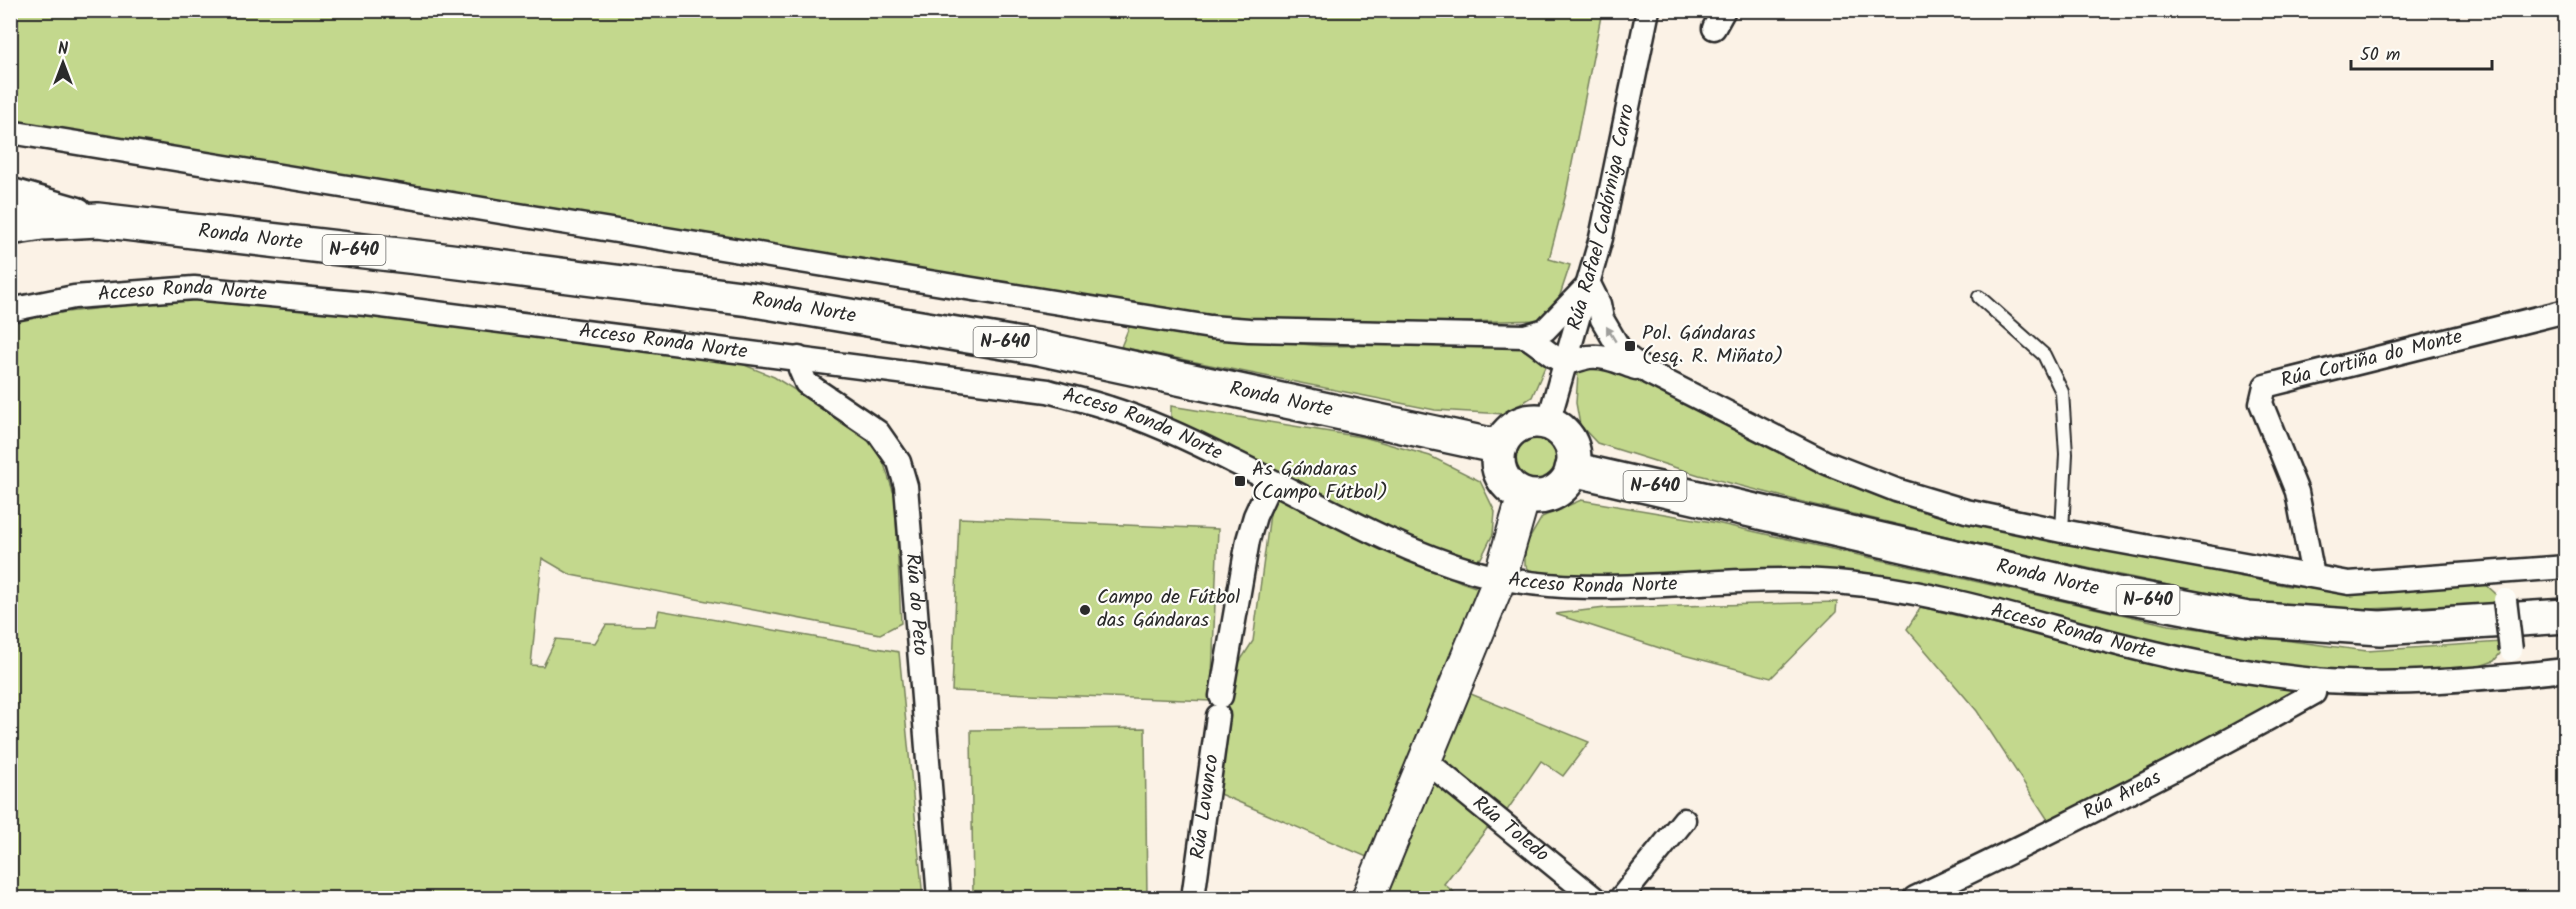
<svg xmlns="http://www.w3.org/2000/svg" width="2576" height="909" font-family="Kalam,sans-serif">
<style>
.green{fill:#c3d88d;stroke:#77825c;stroke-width:1.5}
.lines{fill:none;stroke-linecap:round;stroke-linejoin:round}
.service-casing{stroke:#2b2b2b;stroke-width:16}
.minor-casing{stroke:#2b2b2b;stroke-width:27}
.secondary-casing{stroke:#2b2b2b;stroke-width:36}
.trunk-casing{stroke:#2b2b2b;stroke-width:38}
.service{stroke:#fdfcf7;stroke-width:12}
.minor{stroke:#fdfcf7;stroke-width:22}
.secondary{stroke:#fdfcf7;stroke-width:32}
.trunk{stroke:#fdfcf7;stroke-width:33}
.minor-bridge-casing{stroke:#2b2b2b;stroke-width:27;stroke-linecap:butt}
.minor-bridge{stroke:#fdfcf7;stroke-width:22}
.oneway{fill:#9e9e9b}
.poi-dot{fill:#2b2b2b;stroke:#fdfcf7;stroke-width:2}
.labels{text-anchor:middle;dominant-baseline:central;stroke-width:4.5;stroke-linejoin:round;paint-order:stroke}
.shield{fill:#fdfcf7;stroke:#6a6a68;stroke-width:1.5}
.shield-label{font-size:18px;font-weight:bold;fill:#2b2b2b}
.street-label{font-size:20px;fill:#2b2b2b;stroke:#fdfcf7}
.poi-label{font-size:20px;fill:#2b2b2b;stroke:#fdfcf7;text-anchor:start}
</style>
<rect width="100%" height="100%" fill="#fbf2e6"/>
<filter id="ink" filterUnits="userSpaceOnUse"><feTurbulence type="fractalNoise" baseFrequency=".0167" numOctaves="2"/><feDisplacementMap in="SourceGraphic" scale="12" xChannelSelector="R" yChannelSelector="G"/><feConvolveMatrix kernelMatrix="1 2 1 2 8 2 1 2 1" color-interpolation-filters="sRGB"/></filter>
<g filter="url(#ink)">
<!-- green -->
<g class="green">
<path d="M 10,11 L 1602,11 L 1566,194 L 1549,259 L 1570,265 L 1558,301 L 1540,320 L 1341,325 L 1256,322 L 607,220 L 11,120 Z"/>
<path d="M 181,299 L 326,311 L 732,360 L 774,377 L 861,431 L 883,461 L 895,497 L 901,623 L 880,634 L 571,575 L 542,558 L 531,665 L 543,666 L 556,639 L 595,643 L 606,625 L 655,626 L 659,610 L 899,652 L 923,898 L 12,898 L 10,321 L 32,316 Z"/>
<path d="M 1129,327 L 1322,346 L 1515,344 L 1540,349 L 1545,367 L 1532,397 L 1505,414 L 1435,410 L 1121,347 Z"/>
<path d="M 1609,362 L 1825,476 L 1894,503 L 2019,532 L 2288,586 L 2362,591 L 2484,583 L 2495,593 L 2498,603 L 2368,609 L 2253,603 L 2026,555 L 1803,502 L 1699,475 L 1597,443 L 1580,425 L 1576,403 L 1578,373 L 1585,366 Z"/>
<path d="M 1171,406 L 1367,438 L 1430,456 L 1480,481 L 1495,512 L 1493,534 L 1481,558 L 1472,560 L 1439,552 L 1171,421 Z"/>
<circle cx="1536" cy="459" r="23"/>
<path d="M 1281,498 L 1461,582 L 1481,589 L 1374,860 L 1215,792 L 1233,672 L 1253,641 L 1272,499 Z"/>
<path d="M 1581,500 L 1712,522 L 2169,625 L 2367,651 L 2501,642 L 2502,651 L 2494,661 L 2480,666 L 2450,672 L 2373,673 L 2249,662 L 2162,645 L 1986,601 L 1641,578 L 1534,575 L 1525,565 L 1525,546 L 1542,517 Z"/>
<path d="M 959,518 L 1218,529 L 1211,701 L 952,691 Z"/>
<path d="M 1837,602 L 1836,612 L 1771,678 L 1672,652 L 1555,614 L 1605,608 Z"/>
<path d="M 1921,607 L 2093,648 L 2290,686 L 2295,693 L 2048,820 L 1977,711 L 1907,629 Z"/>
<path d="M 1466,692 L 1589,742 L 1563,776 L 1541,761 L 1506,812 L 1438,759 Z"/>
<path d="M 1145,728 L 1147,898 L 973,898 L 971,730 Z"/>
<path d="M 1425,780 L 1436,780 L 1489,826 L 1444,884 L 1461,898 L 1380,898 Z"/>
</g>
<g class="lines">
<defs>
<path id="service" d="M 1979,297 L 2044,355 L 2062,392 L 2066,454 L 2062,531"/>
<g id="minor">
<path d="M 1714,28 L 1724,10"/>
<path d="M 10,132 L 991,292 L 1210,327 L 1249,330 L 1525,336 L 1545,330 L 1589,284"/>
<path d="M 1589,284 L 1599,304 L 1602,319 L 1622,353 L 1649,373 L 1827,463 L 1896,490 L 1966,511 L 2062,531 L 2349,583 L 2566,567"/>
<path id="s1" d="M 10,310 L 74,297 L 194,288 L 366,304 L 1048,391 C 1069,397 1089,401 1109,408 C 1151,421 1193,441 1232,461 C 1313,500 1388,547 1475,572 C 1592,605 1717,572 1836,582 C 1959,592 2076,639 2197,662 C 2235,670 2275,676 2314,680 C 2397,687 2483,679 2566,670"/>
<path d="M 1525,336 C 1537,342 1555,360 1565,362 C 1573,363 1582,358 1589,357 C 1605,355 1621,363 1636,368"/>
<path id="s2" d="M 799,358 L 800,369 L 806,383 L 878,432 L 899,462 L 906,486 L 939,898"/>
<path id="s3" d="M 1548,423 L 1601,238 L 1648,10"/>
<path id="s4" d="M 2313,576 L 2297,492 L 2261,403 L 2265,386 L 2566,311"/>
<path d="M 1221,696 L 1248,540 L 1255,516 L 1271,481"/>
<path id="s5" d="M 1425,760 L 1594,898"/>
<path id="s6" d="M 1193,898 L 1218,716"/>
<path d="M 1621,898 L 1684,820"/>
<path id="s7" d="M 1915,898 C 2050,834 2183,767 2314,693 L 2316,680"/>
</g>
<path id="secondary" d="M 1368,898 L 1500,578 L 1524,495"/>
<g id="trunk">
<path d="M 10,195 L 76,214"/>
<path id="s8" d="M 10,228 L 42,223 L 98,220 L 451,261 L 749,299 L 1039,348 L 1500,447"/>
<circle cx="1536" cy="459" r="38"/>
<path id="s9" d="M 1572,469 L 2117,594 L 2248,619 L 2380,628 L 2566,616"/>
</g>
</defs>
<!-- service casing -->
<use href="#service" class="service-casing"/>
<!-- minor casing -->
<use href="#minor" class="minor-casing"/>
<!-- secondary casing -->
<use href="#secondary" class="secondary-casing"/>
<!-- trunk casing -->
<use href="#trunk" class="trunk-casing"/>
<!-- service -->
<use href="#service" class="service"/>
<!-- minor -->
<use href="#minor" class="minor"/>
<!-- secondary -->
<use href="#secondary" class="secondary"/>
<!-- trunk -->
<use href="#trunk" class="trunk"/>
<defs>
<path id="minor-bridge" d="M 2505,600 L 2511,650"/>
</defs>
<!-- minor-bridge casing -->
<use href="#minor-bridge" class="minor-bridge-casing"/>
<!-- minor-bridge -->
<use href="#minor-bridge" class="minor-bridge"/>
</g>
<!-- one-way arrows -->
<defs><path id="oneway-solid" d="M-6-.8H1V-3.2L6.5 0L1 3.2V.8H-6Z" transform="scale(1.5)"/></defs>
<use class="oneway" href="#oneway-solid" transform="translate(1611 334) rotate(-121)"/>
</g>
<!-- markers -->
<g class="poi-dot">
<rect x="1624" y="340" width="12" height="12" rx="3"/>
<rect x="1234" y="475" width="12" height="12" rx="3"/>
<circle cx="1085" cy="610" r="6"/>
</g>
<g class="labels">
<!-- shield labels -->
<g class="shield">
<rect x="322.5" y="235" width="63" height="30" rx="4.5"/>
<rect x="973.5" y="327" width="63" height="30" rx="4.5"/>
<rect x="1623.5" y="471" width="63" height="30" rx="4.5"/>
<rect x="2116.5" y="585" width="63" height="30" rx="4.5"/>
</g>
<g class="shield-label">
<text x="354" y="250">N-640</text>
<text x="1005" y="342">N-640</text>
<text x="1655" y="486">N-640</text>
<text x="2148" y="600">N-640</text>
</g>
<!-- street labels -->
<g class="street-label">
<text stroke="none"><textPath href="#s3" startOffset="213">Rúa Rafael Cadórniga Carro</textPath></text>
<text stroke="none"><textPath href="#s8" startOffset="242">Ronda Norte</textPath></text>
<text stroke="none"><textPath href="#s1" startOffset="174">Acceso Ronda Norte</textPath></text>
<text stroke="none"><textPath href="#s8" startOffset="800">Ronda Norte</textPath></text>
<text stroke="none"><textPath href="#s1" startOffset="658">Acceso Ronda Norte</textPath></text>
<text stroke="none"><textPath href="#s4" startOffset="309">Rúa Cortiña do Monte</textPath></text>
<text stroke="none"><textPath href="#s8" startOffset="1286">Ronda Norte</textPath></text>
<text stroke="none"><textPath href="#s1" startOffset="1146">Acceso Ronda Norte</textPath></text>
<text stroke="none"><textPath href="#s9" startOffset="488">Ronda Norte</textPath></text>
<text stroke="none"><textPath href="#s1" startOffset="1630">Acceso Ronda Norte</textPath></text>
<text stroke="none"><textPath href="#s2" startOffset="294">Rúa do Peto</textPath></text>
<text stroke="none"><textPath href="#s1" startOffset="2116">Acceso Ronda Norte</textPath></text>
<text stroke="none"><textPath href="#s7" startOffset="231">Rúa Areas</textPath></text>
<text stroke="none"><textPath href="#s6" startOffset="92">Rúa Lavanco</textPath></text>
<text stroke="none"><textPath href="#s5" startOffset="110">Rúa Toledo</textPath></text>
</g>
<!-- poi labels -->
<g class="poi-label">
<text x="1642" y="334">Pol. Gándaras<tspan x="1642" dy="23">(esq. R. Miñato)</tspan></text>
<text x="1252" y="470">As Gándaras<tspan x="1252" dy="23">(Campo Fútbol)</tspan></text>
<text x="1097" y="598">Campo de Fútbol<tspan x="1097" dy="23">das Gándaras</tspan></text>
</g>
</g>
<!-- margin -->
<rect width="2576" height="909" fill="none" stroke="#fdfcf7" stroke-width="36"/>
<rect x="18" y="18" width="2540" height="873" fill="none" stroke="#2b2b2b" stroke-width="2" filter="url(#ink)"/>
<!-- north arrow -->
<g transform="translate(63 63)" stroke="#fdfcf7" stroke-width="4.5" paint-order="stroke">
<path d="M0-4.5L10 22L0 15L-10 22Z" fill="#2b2b2b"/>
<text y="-9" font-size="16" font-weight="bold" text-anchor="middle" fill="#2b2b2b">N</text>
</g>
<!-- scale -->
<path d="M2351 60v9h141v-9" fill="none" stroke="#2b2b2b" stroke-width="3"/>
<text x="2360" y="60" font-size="18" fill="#2b2b2b" stroke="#fdfcf7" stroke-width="4.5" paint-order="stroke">50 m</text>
</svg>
